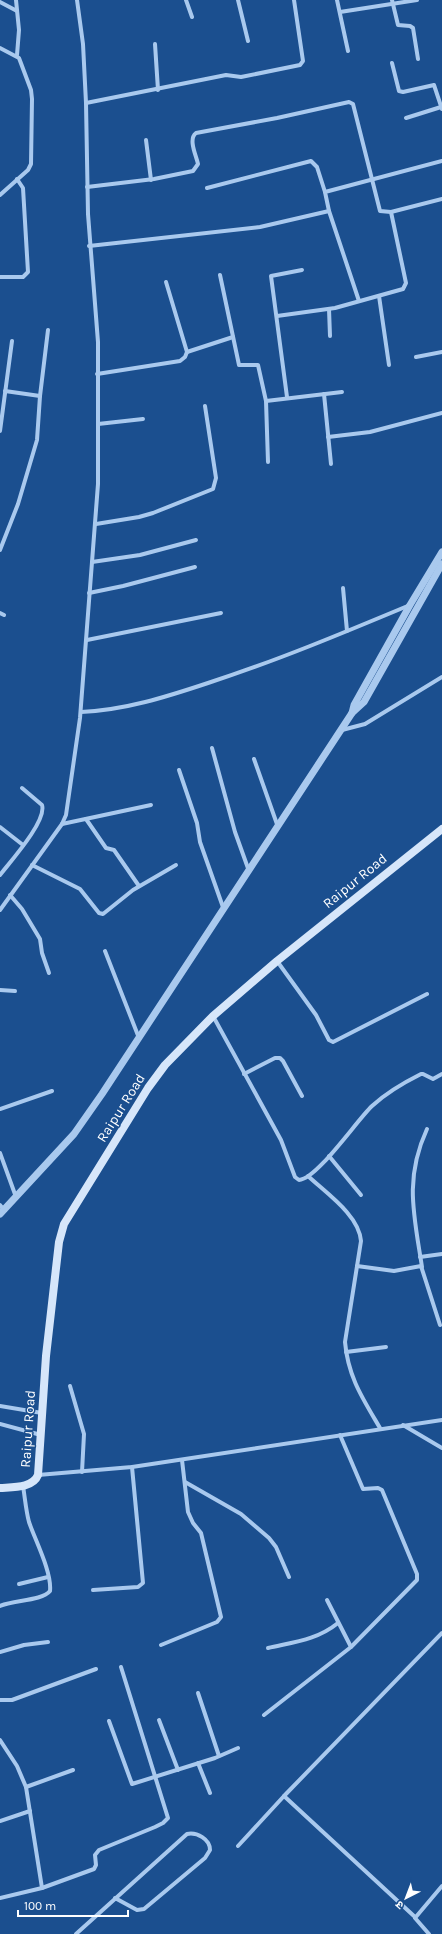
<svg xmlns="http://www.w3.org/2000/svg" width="442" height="1934" font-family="Karla,'Noto Sans Devanagari',sans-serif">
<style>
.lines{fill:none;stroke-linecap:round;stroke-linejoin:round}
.minor{stroke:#a9c9ee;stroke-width:4}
.tertiary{stroke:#a9c9ee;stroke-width:7}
.secondary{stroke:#d6e6fa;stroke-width:8}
.labels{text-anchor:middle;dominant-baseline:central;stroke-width:3;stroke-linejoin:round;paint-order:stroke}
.street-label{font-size:14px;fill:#fff;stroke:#1b4f8f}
</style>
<rect width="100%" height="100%" fill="#1b4f8f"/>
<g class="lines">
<!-- minor -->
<g class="minor">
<path d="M 16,0 L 19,30 L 17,55"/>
<path d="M 186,0 L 192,17"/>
<path d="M 238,0 L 248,41"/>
<path d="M 337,0 L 348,51"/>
<path d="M 392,0 L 398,25 L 410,26 L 413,28 L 418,59"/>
<path d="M 0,2 L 17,11"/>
<path d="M 340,12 L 417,0"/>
<path d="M 155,44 L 158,90"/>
<path d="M 0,48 L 19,58 L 31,90 L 32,99 L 31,164 L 28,170 L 0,195"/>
<path d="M 392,63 L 399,91 L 403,92 L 434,85 L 442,109"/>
<path d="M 86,103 L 226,75 L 241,77 L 300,65 L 303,61 L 294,0"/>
<path d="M 406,118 L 441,107"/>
<path d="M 146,140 L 151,180"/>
<path d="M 87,187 L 154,179 L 193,171 L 198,164 C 196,155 188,139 196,133 L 277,118 L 349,102 L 353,104 L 380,211 L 391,212 L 442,199"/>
<path d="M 207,188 L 311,161 L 317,167 L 325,192"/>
<path d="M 89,246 L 260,227 L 329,211"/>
<path d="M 220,275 L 239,365 L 258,365 L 266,401 L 268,462"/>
<path d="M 0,277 L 23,277 L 28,272 L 23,188 L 17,179"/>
<path d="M 379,296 L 389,365"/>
<path d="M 359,301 L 329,211 L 325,192 L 442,161"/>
<path d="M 329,309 L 330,336"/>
<path d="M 277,316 L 335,308 L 403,289 L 406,283 L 391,212"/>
<path d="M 187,352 L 233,337"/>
<path d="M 416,357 L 442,352"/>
<path d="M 97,374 L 180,361 L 185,357 L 187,352 L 166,282"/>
<path d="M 5,391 L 40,396"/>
<path d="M 324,394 L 331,464"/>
<path d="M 287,397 L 271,276 L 302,270"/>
<path d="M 266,401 L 342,392"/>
<path d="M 98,424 L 143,419"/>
<path d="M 0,431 L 12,341"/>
<path d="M 328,437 L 370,432 L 442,413"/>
<path d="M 96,524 L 139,517 L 153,513 L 213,489 L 216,478 L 205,406"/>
<path d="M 0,550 L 18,504 L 37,440 L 40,396 L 48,330"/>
<path d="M 92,562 L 140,555 L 196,540"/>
<path d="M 343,588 L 347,631"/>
<path d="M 89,593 L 123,586 L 195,567"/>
<path d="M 0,613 L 4,615"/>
<path d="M 87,640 L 221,613"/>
<path d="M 81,712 C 125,710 166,697 208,683 C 276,661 343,633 410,605"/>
<path d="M 342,730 L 365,724 L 442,677"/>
<path d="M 212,748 L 235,832 L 249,871"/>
<path d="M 254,759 L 278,827"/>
<path d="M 179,770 L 197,823 L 200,842 L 224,910"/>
<path d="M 86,819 L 106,848 L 114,850 L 139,886"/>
<path d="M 62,824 L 151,805"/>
<path d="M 0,827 L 23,845"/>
<path d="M 32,865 L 80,889 L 99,913 L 103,914 L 133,890 L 176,865"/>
<path d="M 0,875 C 10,862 47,821 42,805 L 22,788"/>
<path d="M 10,895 L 22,909 L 40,939 L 42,953 L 49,973"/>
<path d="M 0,910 L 62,824 L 66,815 L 80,718 L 98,484 L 98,342 L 88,214 L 86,103 L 83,44 L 77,0"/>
<path d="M 105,951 L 139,1038"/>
<path d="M 277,961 L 316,1015 L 329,1040 L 333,1042 L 427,994"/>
<path d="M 0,990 L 15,991"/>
<path d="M 213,1016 L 281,1140 L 295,1177 L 299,1180 C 317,1179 357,1120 372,1106 C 386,1093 403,1083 421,1074 L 423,1074 L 433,1079 L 442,1074"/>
<path d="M 244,1074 L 275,1058 L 280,1058 L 283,1061 L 302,1096"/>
<path d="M 0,1109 L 52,1091"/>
<path d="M 0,1153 L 16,1197"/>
<path d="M 329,1156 L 361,1195"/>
<path d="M 308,1176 C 326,1193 359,1215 361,1241 L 345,1342 C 348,1377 363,1399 380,1428"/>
<path d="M 0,1205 L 4,1210"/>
<path d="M 420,1257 L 442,1254"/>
<path d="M 357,1266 L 394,1271 L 421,1266 L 440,1325"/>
<path d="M 422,1267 C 414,1215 404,1179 427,1129"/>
<path d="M 346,1352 L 386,1347"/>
<path d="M 70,1386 L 84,1434 L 82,1472"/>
<path d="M 0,1406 L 42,1413"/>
<path d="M 0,1424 L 41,1435"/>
<path d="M 403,1425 L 442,1448"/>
<path d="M 38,1475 L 132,1467 L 442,1420"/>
<path d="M 185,1482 L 241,1514 L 269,1538 L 276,1547 L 289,1577"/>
<path d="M 19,1584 L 48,1577"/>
<path d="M 93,1590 L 138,1587 L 143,1583 L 132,1467"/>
<path d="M 327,1600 L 351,1647"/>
<path d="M 0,1606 C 13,1600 42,1601 50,1591 C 52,1572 35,1540 29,1522 C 26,1511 25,1498 23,1486"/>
<path d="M 161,1645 L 217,1622 L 221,1617 L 201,1533 L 193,1523 L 188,1512 L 182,1460"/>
<path d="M 268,1648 C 294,1642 317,1640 338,1623"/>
<path d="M 0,1652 L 24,1645 L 48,1642"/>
<path d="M 198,1693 L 219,1756"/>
<path d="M 0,1700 L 12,1700 L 96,1669"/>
<path d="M 264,1715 L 351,1647 L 417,1580 L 417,1574 L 382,1490 L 378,1488 L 363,1489 L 340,1435"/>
<path d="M 159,1720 L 178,1770"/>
<path d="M 109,1721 L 132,1784 L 215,1758 L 238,1748"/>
<path d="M 0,1740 L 17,1766 L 26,1787 L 42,1888 L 0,1898"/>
<path d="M 198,1763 L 210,1793"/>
<path d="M 26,1787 L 73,1770"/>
<path d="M 284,1796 L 415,1917"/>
<path d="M 0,1821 L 30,1811"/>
<path d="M 238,1846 L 284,1796 L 442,1633"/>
<path d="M 42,1888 L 94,1869 L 96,1865 L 95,1855 L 99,1850 L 155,1827 L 163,1823 L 168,1818 L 121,1667"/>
<path d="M 76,1934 L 187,1834 C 197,1832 210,1839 210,1850 L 205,1858 L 144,1909 L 137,1910 L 115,1898"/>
<path d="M 429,1934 L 415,1918 L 442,1886"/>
</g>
<!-- tertiary -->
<g class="tertiary">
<path d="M 352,713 L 364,702 L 442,564"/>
<path d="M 0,1214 L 74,1134 L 102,1094 L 352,713 L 354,705 L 410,605 L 442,552"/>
</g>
<!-- secondary -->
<path class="secondary" d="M 0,1488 C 13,1487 33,1488 38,1475 L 46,1356 L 59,1242 L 64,1224 L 148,1088 L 165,1065 L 213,1016 L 277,961 L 442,829"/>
</g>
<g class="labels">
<!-- street labels -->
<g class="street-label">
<text transform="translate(355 881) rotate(-39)">Raipur Road</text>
<text transform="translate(121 1108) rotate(-58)">Raipur Road</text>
<text transform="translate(28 1429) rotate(-86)">Raipur Road</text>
</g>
</g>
<!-- north arrow -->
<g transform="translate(406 1898) rotate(222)" stroke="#1b4f8f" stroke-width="3" paint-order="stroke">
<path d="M0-3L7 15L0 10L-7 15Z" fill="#ffffff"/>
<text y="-6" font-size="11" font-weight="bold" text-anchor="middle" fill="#ffffff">उ</text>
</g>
<!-- scale -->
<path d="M18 1910v6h110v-6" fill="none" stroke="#ffffff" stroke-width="2"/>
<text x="24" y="1910" font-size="12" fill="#ffffff" stroke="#1b4f8f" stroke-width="3" paint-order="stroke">100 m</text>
</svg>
